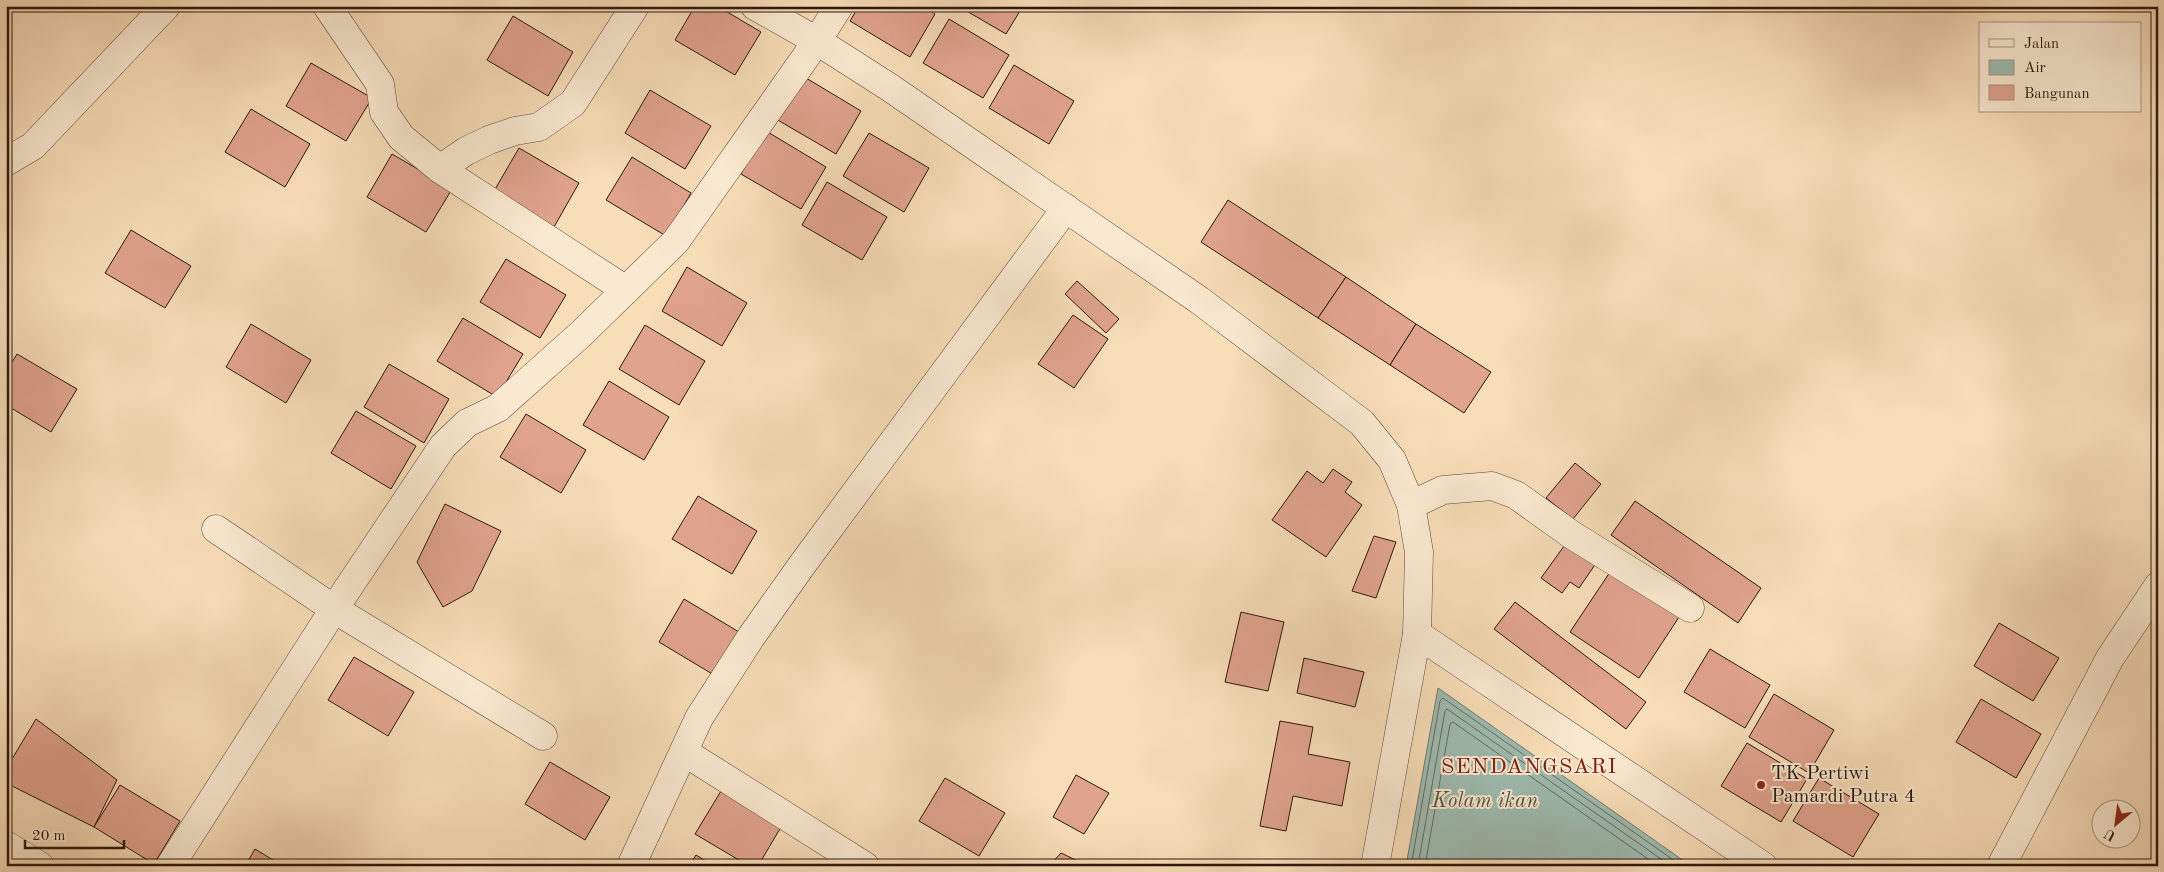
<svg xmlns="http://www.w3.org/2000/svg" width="2164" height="872" font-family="'Old Standard TT',serif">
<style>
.water{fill:#9dbbb0;stroke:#707a70}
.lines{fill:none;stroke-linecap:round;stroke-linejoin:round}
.shore{stroke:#646a60;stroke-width:1}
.building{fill:#e0a38e;stroke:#2c180f}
.minor-casing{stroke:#5f4939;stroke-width:29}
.minor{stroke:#fae9d1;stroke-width:28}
.poi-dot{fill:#8f2418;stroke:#fae9d1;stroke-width:2}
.labels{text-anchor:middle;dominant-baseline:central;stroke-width:4;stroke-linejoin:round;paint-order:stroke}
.poi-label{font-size:20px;fill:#2c180f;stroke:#fae9d1;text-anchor:start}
.water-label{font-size:21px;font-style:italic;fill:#545147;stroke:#fae9d1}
.quarter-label{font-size:22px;letter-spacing:1px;fill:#7a1f14;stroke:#fae9d1}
</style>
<rect width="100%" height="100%" fill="#f7ddb8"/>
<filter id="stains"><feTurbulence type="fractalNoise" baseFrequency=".004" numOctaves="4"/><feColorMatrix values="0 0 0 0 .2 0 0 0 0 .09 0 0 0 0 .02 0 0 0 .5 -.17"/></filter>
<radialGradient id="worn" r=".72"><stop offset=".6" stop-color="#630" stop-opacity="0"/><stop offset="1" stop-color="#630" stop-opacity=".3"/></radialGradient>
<!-- water -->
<path class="water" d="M 1438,688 L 1691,866 L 1406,866 Z"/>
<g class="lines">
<!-- shore -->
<g class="shore">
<path d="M 1411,866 L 1440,701 L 1443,698 L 1682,866"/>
<path d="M 1418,866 L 1445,711 L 1447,709 L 1671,866"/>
<path d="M 1425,866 L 1450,724 L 1453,722 L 1658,866"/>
</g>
</g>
<!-- building -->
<g class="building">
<path d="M 695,6 L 717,6 L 761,32 L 735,75 L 675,40 Z"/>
<path d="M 859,6 L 923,6 L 935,14 L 910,57 L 850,21 Z"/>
<path d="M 958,6 L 1023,6 L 1006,34 Z"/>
<path d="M 513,16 L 573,52 L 548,96 L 487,60 Z"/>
<path d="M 949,19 L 1009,55 L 983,98 L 923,63 Z"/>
<path d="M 311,63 L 372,98 L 346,141 L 286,106 Z"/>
<path d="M 1014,65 L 1074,101 L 1049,144 L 989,108 Z"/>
<path d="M 801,75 L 861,111 L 836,154 L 776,119 Z"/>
<path d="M 650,90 L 711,126 L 685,169 L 625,133 Z"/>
<path d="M 251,109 L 310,144 L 285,187 L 225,152 Z"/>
<path d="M 766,131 L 826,167 L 801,209 L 741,174 Z"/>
<path d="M 869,133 L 929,168 L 904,212 L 843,176 Z"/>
<path d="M 519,148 L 579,183 L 554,227 L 494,191 Z"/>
<path d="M 392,154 L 452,189 L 426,232 L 367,197 Z"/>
<path d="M 632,157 L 691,193 L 666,236 L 606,200 Z"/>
<path d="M 827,182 L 887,217 L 862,260 L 802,225 Z"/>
<path d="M 1228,200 L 1346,277 L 1318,318 L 1201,242 Z"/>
<path d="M 131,230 L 191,266 L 165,308 L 105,273 Z"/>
<path d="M 506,259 L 566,295 L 540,338 L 480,302 Z"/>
<path d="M 687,267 L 747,303 L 722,346 L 662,311 Z"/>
<path d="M 1346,277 L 1416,324 L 1390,365 L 1318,318 Z"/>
<path d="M 1077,281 L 1119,319 L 1106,333 L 1065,294 Z"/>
<path d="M 1073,315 L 1108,339 L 1074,388 L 1038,364 Z"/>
<path d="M 463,318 L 523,354 L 497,397 L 437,361 Z"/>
<path d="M 251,324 L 311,360 L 286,403 L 226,367 Z"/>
<path d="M 1416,324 L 1491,372 L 1464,413 L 1390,365 Z"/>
<path d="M 645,325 L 705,361 L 679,405 L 619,369 Z"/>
<path d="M 17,354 L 77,389 L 51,432 L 6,405 L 6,372 Z"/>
<path d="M 389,364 L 449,399 L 424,443 L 364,407 Z"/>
<path d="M 609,381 L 669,417 L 644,460 L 583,425 Z"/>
<path d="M 356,411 L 416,446 L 391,489 L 331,453 Z"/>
<path d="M 526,414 L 586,450 L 561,493 L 500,457 Z"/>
<path d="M 1575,463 L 1601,484 L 1573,519 L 1546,498 Z"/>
<path d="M 1333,469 L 1352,482 L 1345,492 L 1362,505 L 1326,557 L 1272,520 L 1307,471 L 1323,483 Z"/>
<path d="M 698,496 L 757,531 L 732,574 L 672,539 Z"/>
<path d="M 1635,501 L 1761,588 L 1738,623 L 1611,535 Z"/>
<path d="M 445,504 L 501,531 L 472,591 L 443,607 L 417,562 Z"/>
<path d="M 1572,535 L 1601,556 L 1579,588 L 1570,582 L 1562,593 L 1541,578 Z"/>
<path d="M 1374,536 L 1396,542 L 1376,598 L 1352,591 Z"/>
<path d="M 1614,566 L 1683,611 L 1639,678 L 1570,632 Z"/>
<path d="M 684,599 L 744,635 L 719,678 L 659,642 Z"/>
<path d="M 1515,602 L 1646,702 L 1626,729 L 1494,629 Z"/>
<path d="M 1241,612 L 1284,622 L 1268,691 L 1225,682 Z"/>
<path d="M 1999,623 L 2059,658 L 2033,701 L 1974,666 Z"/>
<path d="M 1710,649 L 1770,685 L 1745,728 L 1684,692 Z"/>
<path d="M 354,657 L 414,692 L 388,736 L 328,700 Z"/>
<path d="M 1304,658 L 1364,672 L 1355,707 L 1297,693 Z"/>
<path d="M 1774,694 L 1834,730 L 1809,773 L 1749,737 Z"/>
<path d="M 1981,699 L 2041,734 L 2016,778 L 1956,742 Z"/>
<path d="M 36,719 L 117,780 L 94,827 L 6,783 L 6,769 Z"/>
<path d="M 1280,721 L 1313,727 L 1308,754 L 1350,762 L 1342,806 L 1293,796 L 1286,831 L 1260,826 Z"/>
<path d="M 1747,743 L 1807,779 L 1781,822 L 1721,786 Z"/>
<path d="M 550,762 L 610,797 L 585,840 L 525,804 Z"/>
<path d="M 1076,775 L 1109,793 L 1084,834 L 1053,817 Z"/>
<path d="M 945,778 L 1005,813 L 979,856 L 919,821 Z"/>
<path d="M 1819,778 L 1879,814 L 1853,857 L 1793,821 Z"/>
<path d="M 120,785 L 180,821 L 154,864 L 94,827 Z"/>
<path d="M 721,791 L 781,827 L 758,866 L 749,866 L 695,834 Z"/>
<path d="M 255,849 L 283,866 L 245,866 Z"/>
<path d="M 1061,853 L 1088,866 L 1049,866 Z"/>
<path d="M 696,855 L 714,866 L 689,866 Z"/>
</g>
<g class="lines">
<defs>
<g id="minor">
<path d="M 327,6 L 380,84 L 384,112 L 401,137 L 440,169 L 626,290"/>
<path d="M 755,6 L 817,41 L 889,87 L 1199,300 L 1362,423 L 1392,460 L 1411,505 L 1419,552 L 1417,634 L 1375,866"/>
<path d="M 6,162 L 33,146 L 166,6"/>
<path d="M 440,169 L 466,151 L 489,140 L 515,131 L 539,127 L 573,103 L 635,6"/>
<path d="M 1411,505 L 1443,490 L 1492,486 L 1516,495 L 1572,535 L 1690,608"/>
<path d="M 216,529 L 334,609 L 543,736"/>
<path d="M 1417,634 L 1763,866"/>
<path d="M 684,752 L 865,866"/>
<path d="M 6,845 L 40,866"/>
<path d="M 170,866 L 334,609 L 443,446 L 467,423 L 498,408 L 582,333 L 676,241 L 817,41 L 839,6"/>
<path d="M 631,866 L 699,718 L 751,637 L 802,565 L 1066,208"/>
<path d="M 2001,866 L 2110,658 L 2158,586"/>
</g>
</defs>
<!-- minor casing -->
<use href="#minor" class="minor-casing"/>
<!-- minor -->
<use href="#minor" class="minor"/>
</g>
<!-- markers -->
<circle class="poi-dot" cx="1761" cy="785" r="5"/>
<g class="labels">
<!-- poi labels -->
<g class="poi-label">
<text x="1771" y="774">TK Pertiwi<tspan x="1771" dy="23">Pamardi Putra 4</tspan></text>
</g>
<!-- water labels -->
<g class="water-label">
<text x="1485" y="801">Kolam ikan</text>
</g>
<!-- quarter labels -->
<g class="quarter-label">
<text x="1529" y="767">SENDANGSARI</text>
</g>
</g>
<!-- margin -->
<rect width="2164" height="872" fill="none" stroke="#f7ddb8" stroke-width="25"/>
<rect x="8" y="8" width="2149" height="857" fill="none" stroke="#2c180f" stroke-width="2.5"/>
<rect x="12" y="12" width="2139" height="847" fill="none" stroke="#2c180f"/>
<!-- legend -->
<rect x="1979" y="22" width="162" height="90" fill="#fae9d1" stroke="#a89583"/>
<rect x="1989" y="39" width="25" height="8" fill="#fae9d1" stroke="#a89583"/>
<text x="2024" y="48" font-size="15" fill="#2c180f">Jalan</text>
<rect x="1989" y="60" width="25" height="15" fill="#9dbbb0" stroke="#a89583"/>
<text x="2024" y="72" font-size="15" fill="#2c180f">Air</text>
<rect x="1989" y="85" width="25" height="15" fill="#e0a38e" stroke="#a89583"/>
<text x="2024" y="98" font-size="15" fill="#2c180f">Bangunan</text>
<!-- north arrow -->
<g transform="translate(2116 824) rotate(209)"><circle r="24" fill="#fae9d1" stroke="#a89583"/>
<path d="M0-4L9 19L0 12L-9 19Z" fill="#8f2418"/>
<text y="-8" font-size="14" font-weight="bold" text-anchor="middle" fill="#2c180f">U</text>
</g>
<!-- scale -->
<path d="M25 840v8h99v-8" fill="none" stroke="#2c180f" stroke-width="2.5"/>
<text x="32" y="840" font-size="15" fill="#2c180f" stroke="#fae9d1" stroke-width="4" paint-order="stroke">20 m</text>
<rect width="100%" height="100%" filter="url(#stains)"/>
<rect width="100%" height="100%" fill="url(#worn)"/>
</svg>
